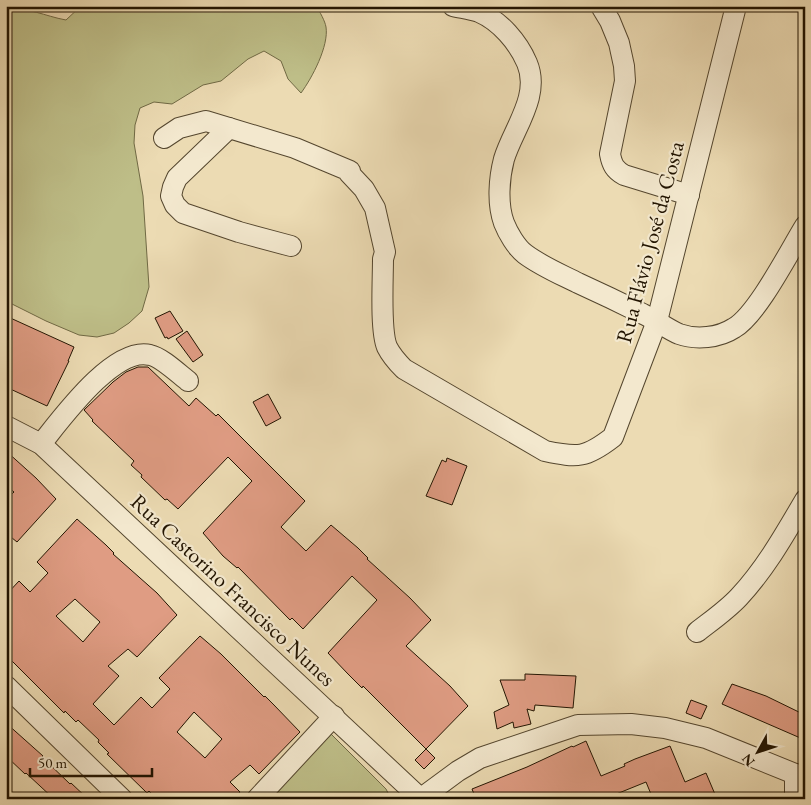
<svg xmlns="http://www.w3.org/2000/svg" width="811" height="805" font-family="'EB Garamond',serif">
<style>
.green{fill:#bebe88;stroke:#706944}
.building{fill:#df9c83;stroke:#221401;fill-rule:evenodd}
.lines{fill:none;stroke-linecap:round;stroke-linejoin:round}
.street-casing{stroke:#54462e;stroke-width:22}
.street{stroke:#f3e8ce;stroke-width:20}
.labels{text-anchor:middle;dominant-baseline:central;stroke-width:4.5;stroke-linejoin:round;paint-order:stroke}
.street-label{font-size:22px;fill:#221401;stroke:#f3e8ce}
</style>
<rect width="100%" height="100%" fill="#ecdbb3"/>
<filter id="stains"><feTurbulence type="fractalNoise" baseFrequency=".004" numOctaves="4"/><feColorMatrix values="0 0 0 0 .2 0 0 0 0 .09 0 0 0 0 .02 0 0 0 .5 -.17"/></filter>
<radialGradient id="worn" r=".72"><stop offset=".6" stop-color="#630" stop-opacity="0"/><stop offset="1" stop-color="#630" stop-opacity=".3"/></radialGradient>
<!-- green -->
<g class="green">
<path d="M 81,6 L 316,6 C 320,12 325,21 326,27 C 329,46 312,78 301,93 L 288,79 L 281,61 L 264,51 L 248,59 L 221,81 L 203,85 L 172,104 L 154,102 L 140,108 L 135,125 L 134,143 L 143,196 L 149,287 L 142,311 L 129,323 L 114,333 L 97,337 L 79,335 L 46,321 L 6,301 L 6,10 C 30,7 44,16 66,20 Z"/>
<path d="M 325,728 L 386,789 L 391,799 L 259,799 Z"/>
</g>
<!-- building -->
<g class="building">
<path d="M 170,311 L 183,331 L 168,339 L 167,337 L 165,338 L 155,318 Z"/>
<path d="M 6,316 L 74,347 L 68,361 L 69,361 L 47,406 L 6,387 Z"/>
<path d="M 187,331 L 203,355 L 193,362 L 176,339 Z"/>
<path d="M 138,367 L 148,367 L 189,406 L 196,398 L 216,416 L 218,414 L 305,501 L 281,527 L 306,551 L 331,525 L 358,548 L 368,558 L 367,559 L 410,598 L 431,620 L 406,646 L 450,686 L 468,706 L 426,749 L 435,758 L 424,769 L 415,760 L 426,749 L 363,686 L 362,688 L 348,674 L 328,653 L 377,600 L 352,576 L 303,629 L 292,618 L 290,620 L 238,567 L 237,568 L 223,556 L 203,533 L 252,481 L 228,457 L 178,509 L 167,499 L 165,500 L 141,477 L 142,475 L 131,465 L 134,461 L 92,421 L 93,420 L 84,410 L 113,382 L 126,372 Z"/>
<path d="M 268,394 L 281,418 L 266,426 L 253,402 Z"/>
<path d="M 6,451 L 36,478 L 56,499 L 17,542 L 6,533 L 6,500 L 14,492 L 6,485 Z"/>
<path d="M 447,458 L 467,466 L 452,505 L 426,496 L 442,460 L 446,462 Z"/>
<path d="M 77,519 L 106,545 L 114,553 L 113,554 L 157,593 L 177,615 L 137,657 L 128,649 L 108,666 L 119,676 L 93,704 L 114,725 L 141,697 L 152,708 L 153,707 L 170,689 L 159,678 L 200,636 L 221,654 L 264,697 L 265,696 L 274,705 L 300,732 L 259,774 L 250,765 L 230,782 L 240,792 L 234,799 L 157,799 L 149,791 L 147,793 L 107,754 L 109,753 L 98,742 L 99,740 L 78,720 L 76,722 L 65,711 L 64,713 L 6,655 L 6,595 L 19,581 L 30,592 L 48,573 L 37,562 ZM 75,599 L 100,622 L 83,642 L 56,616 ZM 194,712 L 222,739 L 205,758 L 177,732 Z"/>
<path d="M 525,674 L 576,676 L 573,708 L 535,705 L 534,711 L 527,709 L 531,724 L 514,728 L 513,722 L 497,729 L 494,712 L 509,705 L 500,680 L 525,680 Z"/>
<path d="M 732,684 L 766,696 L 805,715 L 805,740 L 722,704 Z"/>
<path d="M 691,700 L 707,706 L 701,719 L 686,713 Z"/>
<path d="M 6,723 L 43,756 L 42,757 L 70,784 L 71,783 L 88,799 L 54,799 L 26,773 L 25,774 L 6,756 Z"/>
<path d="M 586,741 L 601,776 L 625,766 L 624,764 L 635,759 L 670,746 L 685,782 L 706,773 L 717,799 L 653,799 L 646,782 L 604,799 L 476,799 L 472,789 L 527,767 L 572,746 L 573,747 Z"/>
</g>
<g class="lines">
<defs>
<g id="street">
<path d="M 453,6 C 461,8 471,9 479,12 C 500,21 518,42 527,63 C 541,96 513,129 504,159 C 499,178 497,204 504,223 C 508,233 516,247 525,254 C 541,266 560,274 578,283 C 600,293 621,303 643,314 C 654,319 669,330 679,334 C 696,340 719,338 734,328 C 757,315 789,252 805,226"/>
<path d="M 601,6 L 610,21 L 619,43 L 624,66 L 625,81 L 610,154 C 612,165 615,170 624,175 L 689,195"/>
<path d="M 229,128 L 177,178 L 173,187 L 171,196 L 175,205 L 183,213 L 239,232 L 291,246"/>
<path d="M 164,138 L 179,128 L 206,121 L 295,148 L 350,171 L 349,173 L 364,189 L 375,208 L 385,252 L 383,259 C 383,280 380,330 387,347 C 391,355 398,363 404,369 L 545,451 C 578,458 586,458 613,437 L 657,321 L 736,6"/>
<path d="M 6,426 L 41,444 L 420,798"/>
<path d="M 41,444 C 62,418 114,346 150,355 C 161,357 179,374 188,381"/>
<path d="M 697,632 C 711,621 727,610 739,597 C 766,568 785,534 805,500"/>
<path d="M 6,686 L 122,799"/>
<path d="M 257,799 L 334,716"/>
<path d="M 420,799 L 458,771 L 480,758 L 578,725 L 631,724 L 665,728 L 706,738 L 805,778"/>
<path d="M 795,799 L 795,774"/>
</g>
</defs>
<!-- street casing -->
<use href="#street" class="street-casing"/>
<!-- street -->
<use href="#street" class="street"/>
</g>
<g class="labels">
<!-- street labels -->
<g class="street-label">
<text transform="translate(650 242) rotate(-75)">Rua Flávio José da Costa</text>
<text transform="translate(233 590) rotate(43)">Rua Castorino Francisco Nunes</text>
</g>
</g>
<!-- margin -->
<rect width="811" height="805" fill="none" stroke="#ecdbb3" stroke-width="25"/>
<rect x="8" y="8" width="796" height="790" fill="none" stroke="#221401" stroke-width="2.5"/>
<rect x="12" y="12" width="786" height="780" fill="none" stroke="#221401"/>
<!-- north arrow -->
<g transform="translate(758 752) rotate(230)" stroke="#f3e8ce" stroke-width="4" paint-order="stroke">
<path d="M0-4L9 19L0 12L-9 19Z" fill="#221401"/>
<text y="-8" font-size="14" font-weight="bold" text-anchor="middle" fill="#221401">N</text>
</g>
<!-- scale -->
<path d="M30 768v8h122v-8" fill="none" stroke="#221401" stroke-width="2.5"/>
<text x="38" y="768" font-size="15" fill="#221401" stroke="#f3e8ce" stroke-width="4" paint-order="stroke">50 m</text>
<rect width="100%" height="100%" filter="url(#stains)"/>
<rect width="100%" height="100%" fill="url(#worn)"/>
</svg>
